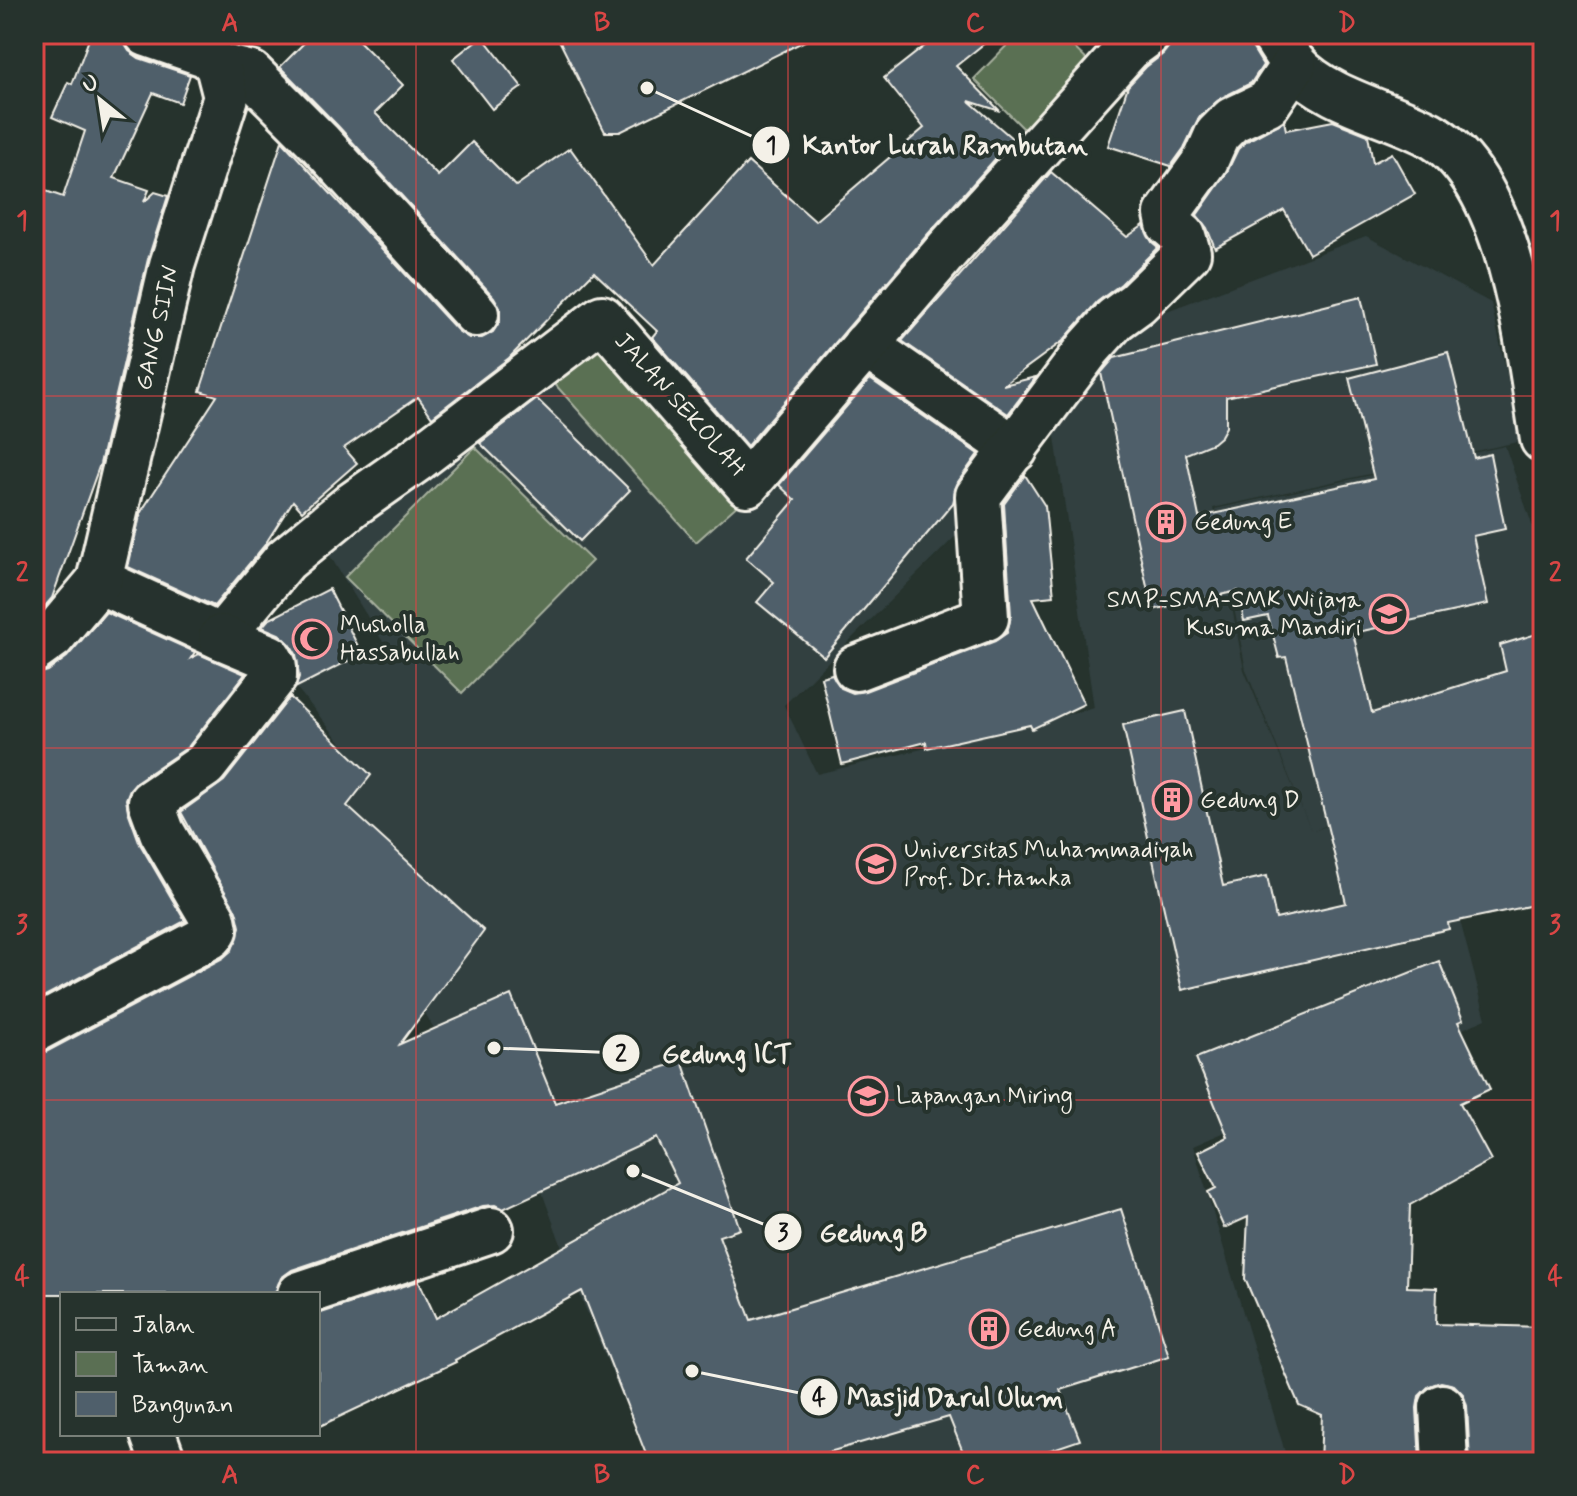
<svg xmlns="http://www.w3.org/2000/svg" width="1577" height="1496" font-family="Mynerve,sans-serif">
	<rect width="100%" height="100%" fill="#26332d"/>
	<filter id="ink" filterUnits="userSpaceOnUse"><feTurbulence type="fractalNoise" baseFrequency=".0125" numOctaves="2"/><feDisplacementMap in="SourceGraphic" scale="16" xChannelSelector="R" yChannelSelector="G"/><feConvolveMatrix kernelMatrix="1 2 1 2 8 2 1 2 1" color-interpolation-filters="sRGB"/></filter>
	<g filter="url(#ink)">
		<!-- built -->
		<polygon fill="#324040" points="1366,236 1491,303 1522,441 1213,508 1244,670 1312,833 1246,670 1215,509 1505,446 1543,557 1543,718 1314,831 1424,785 1486,1019 1193,1146 1288,1462 649,1462 577,1288 516,1121 490,1126 424,1011 282,811 342,744 296,687 383,642 319,538 598,335 744,500 816,421 974,518 784,705 817,774 1094,708 1054,430 1114,331"/>
		<!-- green -->
		<g fill="#5a6f53" stroke="#a7b09e" stroke-width="2">
			<polygon points="1018,34 1060,34 1095,68 1030,135 974,79"/>
			<polygon points="597,343 740,503 696,542 553,382"/>
			<polygon points="475,447 592,561 462,693 345,577"/>
		</g>
		<!-- building -->
		<g fill="#4f5f6b" stroke="#f4f1e8" stroke-width="2">
			<polygon points="91,34 101,34 124,43 129,51 139,58 190,75 180,103 153,93 114,178 149,190 144,202 155,192 168,196 148,259 100,464 52,598 34,619 34,187 63,197 85,131 52,117 68,82 72,84"/>
			<polygon points="313,34 352,34 403,85 375,113 438,176 472,142 516,186 570,148 654,265 748,162 815,221 924,128 884,78 940,34 996,34 956,66 1000,111 969,101 1013,139 928,234 747,446 652,337 657,331 594,272 509,358 432,417 418,397 344,448 357,463 302,511 293,501 264,546 214,606 128,567 141,512 217,396 200,391 282,141 458,331 469,338 482,338 493,332 500,321 500,308 494,297 338,126 280,67"/>
			<polygon points="556,34 819,34 620,132 605,132"/>
			<polygon points="1173,34 1248,34 1252,47 1263,65 1251,83 1221,98 1199,117 1184,148 1171,166 1108,146 1128,86 1146,67 1163,54 1170,45"/>
			<polygon points="482,36 522,87 492,109 453,59"/>
			<polygon points="1284,121 1286,130 1333,121 1368,135 1373,163 1392,153 1415,194 1309,254 1284,210 1215,248 1207,228 1197,215 1226,174 1238,149 1247,141"/>
			<polygon points="1051,172 1127,237 1144,225 1152,242 1158,247 1121,284 1097,302 1063,341 1003,385 1036,377 1008,414 902,341"/>
			<polygon points="1361,297 1376,364 1226,397 1226,427 1221,436 1213,443 1186,454 1199,517 1374,479 1349,378 1448,352 1474,458 1490,454 1505,529 1473,536 1488,604 1353,633 1372,713 1506,671 1500,645 1543,632 1543,903 1448,923 1449,929 1182,990 1123,725 1185,711 1223,886 1267,876 1276,919 1346,903 1286,657 1279,658 1268,616 1244,621 1238,591 1152,610 1101,373 1114,358"/>
			<polygon points="870,379 978,454 958,482 953,503 824,657 757,602 774,582 746,558 795,500 779,485"/>
			<polygon points="537,399 630,490 580,541 480,443"/>
			<polygon points="1025,475 1045,506 1054,596 1033,598 1084,704 1032,729 1030,725 927,748 926,742 842,764 821,677 832,674 841,688 853,693 865,691 995,641 1007,633 1011,616 1004,504"/>
			<polygon points="329,589 362,654 295,688 299,677 296,654 290,644 279,634 262,627 268,620"/>
			<polygon points="106,612 195,652 191,658 199,654 245,674 188,747 136,782 130,789 126,799 128,811 140,844 185,921 34,1002 34,675 48,671 67,657"/>
			<polygon points="290,697 371,775 347,806 484,931 400,1044 511,995 555,1103 682,1061 740,1229 719,1236 751,1320 1121,1209 1169,1356 1060,1390 1080,1440 1015,1462 967,1462 949,1417 795,1462 649,1462 582,1291 455,1360 456,1362 318,1427 318,1314 419,1281 436,1318 678,1183 656,1138 503,1209 495,1205 483,1206 292,1270 281,1278 276,1291 268,1294 34,1294 34,1055 46,1052 223,958 232,950 240,927 237,914 181,812 224,781"/>
			<polygon points="1439,961 1463,1020 1458,1022 1490,1089 1460,1103 1491,1160 1410,1205 1407,1287 1437,1288 1436,1324 1543,1327 1539,1462 1470,1462 1467,1406 1463,1394 1454,1385 1441,1382 1429,1386 1419,1396 1417,1408 1420,1462 1320,1462 1322,1415 1299,1405 1245,1279 1248,1217 1224,1228 1208,1192 1216,1188 1198,1152 1228,1137 1196,1058"/>
		</g>
		<g fill="none" stroke-linecap="round" stroke-linejoin="round">
			<defs>
				<g id="minor">
					<path d="M1273 34C1280 44 1286 56 1294 64 1326 100 1387 112 1429 134 1514 180 1528 352 1543 439"/>
					<polyline points="218,66 251,74 320,143 476,314"/>
					<polyline points="865,345 1015,449"/>
					<polyline points="99,581 221,637 285,560 352,505 416,460 602,318 747,484 947,250 1129,48 1148,34"/>
					<polyline points="34,650 52,637 99,581 172,265 226,97 218,66 208,55 147,34"/>
					<polyline points="856,668 986,618 978,496 1089,348 1115,319 1137,303 1188,253 1183,236 1169,224 1167,214 1206,160 1217,135 1232,120 1268,103 1294,64"/>
					<polyline points="34,1030 211,936 215,930 213,919 162,832 151,802 205,765 274,677 274,666 269,657 221,637"/>
					<polyline points="300,1294 491,1230"/>
					<polyline points="1442,1407 1445,1462"/>
					<polyline points="153,1434 163,1462"/>
				</g>
			</defs>
			<!-- minor casing -->
			<use href="#minor" stroke="#f4f1e8" stroke-width="50"/>
			<!-- minor -->
			<use href="#minor" stroke="#26332d" stroke-width="44"/>
		</g>
	</g>
	<!-- grid -->
	<path fill="none" stroke="#da4645" stroke-width="2" stroke-opacity="0.55" d="M416 34V1462M788 34V1462M1161 34V1462M34 396H1543M34 748H1543M34 1100H1543"/>
	<!-- icons -->
	<defs>
		<symbol id="building-ring" viewBox="-11 -11 22 22"><circle r="9.5" fill="#26332d" stroke="#ff9aa2" stroke-width="1.5"/><path d="M-4-6H4V6H1V3H-1V6H-4ZM-2.5-4.3h1.7v1.8h-1.7ZM.8-4.3h1.7v1.8H.8ZM-2.5-1h1.7V.8h-1.7ZM.8-1h1.7V.8H.8Z" fill="#ff9aa2"/></symbol>
		<symbol id="school-ring" viewBox="-11 -11 22 22"><circle r="9.5" fill="#26332d" stroke="#ff9aa2" stroke-width="1.5"/><path d="M0-5L7-2L0 1L-7-2ZM-4 1L0 2.5L4 1V4Q0 6-4 4Z" fill="#ff9aa2"/></symbol>
		<symbol id="mosque-ring" viewBox="-11 -11 22 22"><circle r="9.5" fill="#26332d" stroke="#ff9aa2" stroke-width="1.5"/><path d="M3.5-4.9A6 6 0 1 0 3.5 4.9A5 5 0 1 1 3.5-4.9Z" fill="#ff9aa2"/></symbol>
		<symbol id="university-ring" viewBox="-11 -11 22 22"><circle r="9.5" fill="#26332d" stroke="#ff9aa2" stroke-width="1.5"/><path d="M0-5L7-2L0 1L-7-2ZM-4 1L0 2.5L4 1V4Q0 6-4 4Z" fill="#ff9aa2"/></symbol>
	</defs>
	<g fill-rule="evenodd">
		<use href="#building-ring" x="1144" y="500" width="44" height="44"/>
		<use href="#school-ring" x="1367" y="592" width="44" height="44"/>
		<use href="#mosque-ring" x="290" y="617" width="44" height="44"/>
		<use href="#building-ring" x="1150" y="778" width="44" height="44"/>
		<use href="#university-ring" x="854" y="842" width="44" height="44"/>
		<use href="#university-ring" x="846" y="1074" width="44" height="44"/>
		<use href="#building-ring" x="967" y="1307" width="44" height="44"/>
	</g>
	<g text-anchor="middle" dominant-baseline="central" stroke-width="8" stroke-linejoin="round" paint-order="stroke">
		<!-- street labels -->
		<g font-size="24" fill="#f4f1e8" stroke="#26332d">
			<text transform="translate(158 328) rotate(-77)">GANG SIIN</text>
			<text transform="translate(680 405) rotate(48)">JALAN SEKOLAH</text>
		</g>
		<!-- poi labels -->
		<g font-size="24" fill="#f4f1e8" stroke="#26332d" text-anchor="start">
			<text x="1194" y="522">Gedung E</text>
			<text x="1361" y="600" text-anchor="end">SMP-SMA-SMK Wijaya<tspan x="1361" dy="28">Kusuma Mandiri</tspan></text>
			<text x="340" y="625">Musholla<tspan x="340" dy="28">Hassabullah</tspan></text>
			<text x="1200" y="800">Gedung D</text>
			<text x="904" y="850">Universitas Muhammadiyah<tspan x="904" dy="28">Prof. Dr. Hamka</tspan></text>
			<text x="896" y="1096">Lapangan Miring</text>
			<text x="1017" y="1329">Gedung A</text>
		</g>
	</g>
	<!-- callouts -->
	<path fill="none" stroke="#f4f1e8" stroke-width="3" d="M647 88L771 145M494 1048L621 1053M633 1171L783 1232M692 1371L819 1397"/>
	<g fill="#f4f1e8" stroke="#26332d" stroke-width="3">
		<circle cx="647" cy="88" r="8"/>
		<circle cx="494" cy="1048" r="8"/>
		<circle cx="633" cy="1171" r="8"/>
		<circle cx="692" cy="1371" r="8"/>
		<circle cx="771" cy="145" r="20"/>
		<circle cx="621" cy="1053" r="20"/>
		<circle cx="783" cy="1232" r="20"/>
		<circle cx="819" cy="1397" r="20"/>
	</g>
	<g font-size="24" text-anchor="middle" font-weight="bold" fill="#111">
		<text x="771" y="153">1</text>
		<text x="621" y="1061">2</text>
		<text x="783" y="1240">3</text>
		<text x="819" y="1405">4</text>
	</g>
	<g font-size="26" text-anchor="middle" font-weight="bold" fill="#f4f1e8" stroke="#26332d" stroke-width="8" stroke-linejoin="round" paint-order="stroke">
		<text x="945" y="154">Kantor Lurah Rambutan</text>
		<text x="727" y="1062">Gedung ICT</text>
		<text x="873" y="1241">Gedung B</text>
		<text x="955" y="1406">Masjid Darul Ulum</text>
	</g>
	<!-- margin -->
	<rect width="1577" height="1496" fill="none" stroke="#26332d" stroke-width="88"/>
	<!-- legend -->
	<rect x="60" y="1292" width="260" height="144" fill="#26332d" stroke="#787f78" stroke-width="2"/>
	<rect x="76" y="1318" width="40" height="12" fill="#26332d" stroke="#787f78" stroke-width="2"/>
	<text x="132" y="1332" font-size="24" fill="#f4f1e8">Jalan</text>
	<rect x="76" y="1352" width="40" height="24" fill="#5a6f53" stroke="#787f78" stroke-width="2"/>
	<text x="132" y="1372" font-size="24" fill="#f4f1e8">Taman</text>
	<rect x="76" y="1392" width="40" height="24" fill="#4f5f6b" stroke="#787f78" stroke-width="2"/>
	<text x="132" y="1412" font-size="24" fill="#f4f1e8">Bangunan</text>
	<!-- north arrow -->
	<g transform="translate(100 100) rotate(330)" stroke="#26332d" stroke-width="6" paint-order="stroke">
	<path d="M0-6L14 30L0 20L-14 30Z" fill="#f4f1e8"/>
	<text y="-12" font-size="22" font-weight="bold" text-anchor="middle" fill="#f4f1e8">U</text>
	</g>
	<rect x="44" y="44" width="1489" height="1408" fill="none" stroke="#da4645" stroke-width="3"/>
	<g font-size="26" text-anchor="middle" font-weight="bold" fill="#da4645">
		<text x="230" y="31">A</text>
		<text x="602" y="31">B</text>
		<text x="975" y="31">C</text>
		<text x="1347" y="31">D</text>
		<text x="22" y="229">1</text>
		<text x="1555" y="229">1</text>
		<text x="22" y="581">2</text>
		<text x="1555" y="581">2</text>
		<text x="22" y="933">3</text>
		<text x="1555" y="933">3</text>
		<text x="22" y="1285">4</text>
		<text x="1555" y="1285">4</text>
		<text x="230" y="1483">A</text>
		<text x="602" y="1483">B</text>
		<text x="975" y="1483">C</text>
		<text x="1347" y="1483">D</text>
	</g>
</svg>
